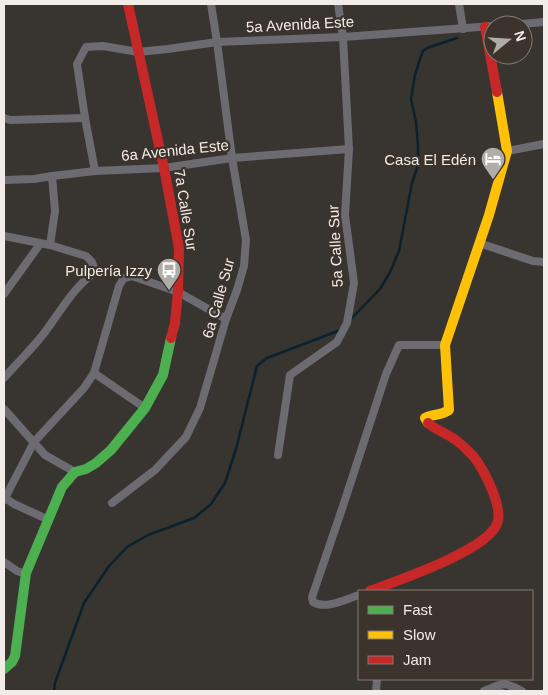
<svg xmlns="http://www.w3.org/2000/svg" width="548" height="695" font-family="Arial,sans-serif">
	<rect width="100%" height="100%" fill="#383430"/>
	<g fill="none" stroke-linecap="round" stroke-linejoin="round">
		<!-- stream -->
		<g stroke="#09222e" stroke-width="2.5">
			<polyline points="350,320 380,289 390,272 399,251 412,183 418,165 418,146 416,122 411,99 415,75 421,56 423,51 427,48 457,38"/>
			<polyline points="54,691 55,683 84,603 109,566 127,547 148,535 194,518 211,504 225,483 236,449 257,366 267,358 338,331 341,329"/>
		</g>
		<!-- lane -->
		<polyline stroke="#6c6b72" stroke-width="4" points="493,689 503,691"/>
		<!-- street -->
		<g stroke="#6c6b72" stroke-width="8">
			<polyline points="459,4 463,29"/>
			<polyline points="510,25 544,22"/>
			<polyline points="4,118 10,120 85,118"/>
			<polyline points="507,151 544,144"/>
			<polyline points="95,171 85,118 77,64 86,47 103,46 138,52 168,49 217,42 343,37 493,26"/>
			<polyline points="4,180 34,179 52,176 95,171 164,168 232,158 349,149"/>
			<path d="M4 236 50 245 86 256 92 262 94 268V273C73 288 60 312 45 332 33 348 17 363 4 378"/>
			<polyline points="479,243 533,261 544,262"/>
			<polyline points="50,245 55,211 52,176"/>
			<polyline points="4,294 40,244"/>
			<polyline points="94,373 145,408"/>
			<polyline points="4,409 45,455 75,472"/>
			<polyline points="278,455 290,375 337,342 347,323 354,283 345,215 349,149 343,37 338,4"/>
			<polyline points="5,498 14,504 49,520"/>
			<polyline points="4,500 34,442 84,388 94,373 119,286 124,278 132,276 178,292 226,319"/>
			<polyline points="112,503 155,470 186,437 200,408 226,319 237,290 244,266 246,240 232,158 217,42 211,4"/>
			<polyline points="4,562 17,571 26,574"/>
			<path d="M359 595C346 599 326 610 313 602L312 597 343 506 386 374 399 345H445"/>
			<polyline points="376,691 377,679"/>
			<path d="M484 691C504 683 502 681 522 691"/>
		</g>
		<!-- fast -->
		<polyline stroke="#4caf50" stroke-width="10" points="4,669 12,662 15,656 26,573 62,487 75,472 86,469 96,463 111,450 145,408 163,375 171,338"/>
		<!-- slow -->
		<path stroke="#ffc107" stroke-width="10" d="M428 423 425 418C431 414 440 416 449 410L445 345 489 215 507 151 497 92"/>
		<!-- jam -->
		<g stroke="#c62828" stroke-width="10">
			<polyline points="128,4 164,168 179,248 178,292 175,323 171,338"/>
			<polyline points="485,27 497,92"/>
			<path d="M370 591C398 580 486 551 497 524 504 508 484 470 474 457 468 451 461 443 454 439 446 433 436 430 428 423"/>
		</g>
	</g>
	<!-- icons -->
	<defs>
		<symbol id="hotel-pin" viewBox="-11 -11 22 30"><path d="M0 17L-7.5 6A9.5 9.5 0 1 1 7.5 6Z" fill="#b0aca7" stroke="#3c332c"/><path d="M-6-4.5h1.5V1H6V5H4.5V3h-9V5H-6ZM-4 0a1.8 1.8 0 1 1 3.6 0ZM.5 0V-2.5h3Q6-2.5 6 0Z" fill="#fff"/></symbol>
		<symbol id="bus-pin" viewBox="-11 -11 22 30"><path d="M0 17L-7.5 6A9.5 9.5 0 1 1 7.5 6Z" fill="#b0aca7" stroke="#3c332c"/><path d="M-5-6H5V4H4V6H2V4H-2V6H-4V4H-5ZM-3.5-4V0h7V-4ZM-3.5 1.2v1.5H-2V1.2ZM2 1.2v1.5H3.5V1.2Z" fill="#fff"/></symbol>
	</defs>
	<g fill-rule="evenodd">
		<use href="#hotel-pin" x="479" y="145" width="28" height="38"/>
		<use href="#bus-pin" x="155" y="256" width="28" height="38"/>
	</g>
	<g text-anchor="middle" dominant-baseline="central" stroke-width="4.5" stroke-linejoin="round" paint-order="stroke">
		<!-- street labels -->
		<g font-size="15" fill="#f1ece7" stroke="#3c332c">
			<text transform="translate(300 24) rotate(-3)">5a Avenida Este</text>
			<text transform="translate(175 150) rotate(-6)">6a Avenida Este</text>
			<text transform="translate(186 210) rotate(81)">7a Calle Sur</text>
			<text transform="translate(335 246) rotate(-93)">5a Calle Sur</text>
			<text transform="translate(218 298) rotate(-74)">6a Calle Sur</text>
		</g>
		<!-- poi labels -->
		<g font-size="15" fill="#f1ece7" stroke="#3c332c" text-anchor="end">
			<text x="476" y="159">Casa El Edén</text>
			<text x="152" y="270">Pulpería Izzy</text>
		</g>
	</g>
	<!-- border -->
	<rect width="548" height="695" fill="none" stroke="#f1ece7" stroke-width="10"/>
	<!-- legend -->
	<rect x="358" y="590" width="175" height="90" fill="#3c332c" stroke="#847d77"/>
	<rect x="368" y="606" width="25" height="8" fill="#4caf50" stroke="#847d77"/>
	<text x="403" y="615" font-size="15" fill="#f1ece7">Fast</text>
	<rect x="368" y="631" width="25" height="8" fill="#ffc107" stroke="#847d77"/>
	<text x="403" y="640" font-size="15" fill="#f1ece7">Slow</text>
	<rect x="368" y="656" width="25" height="8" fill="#c62828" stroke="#847d77"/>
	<text x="403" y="665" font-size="15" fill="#f1ece7">Jam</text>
	<!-- north arrow -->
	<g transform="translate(508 40) rotate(72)"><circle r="24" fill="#3c332c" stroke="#847d77"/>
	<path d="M0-4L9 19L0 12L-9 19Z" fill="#b0aca7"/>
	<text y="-8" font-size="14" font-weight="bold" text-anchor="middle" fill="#f1ece7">N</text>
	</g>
</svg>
